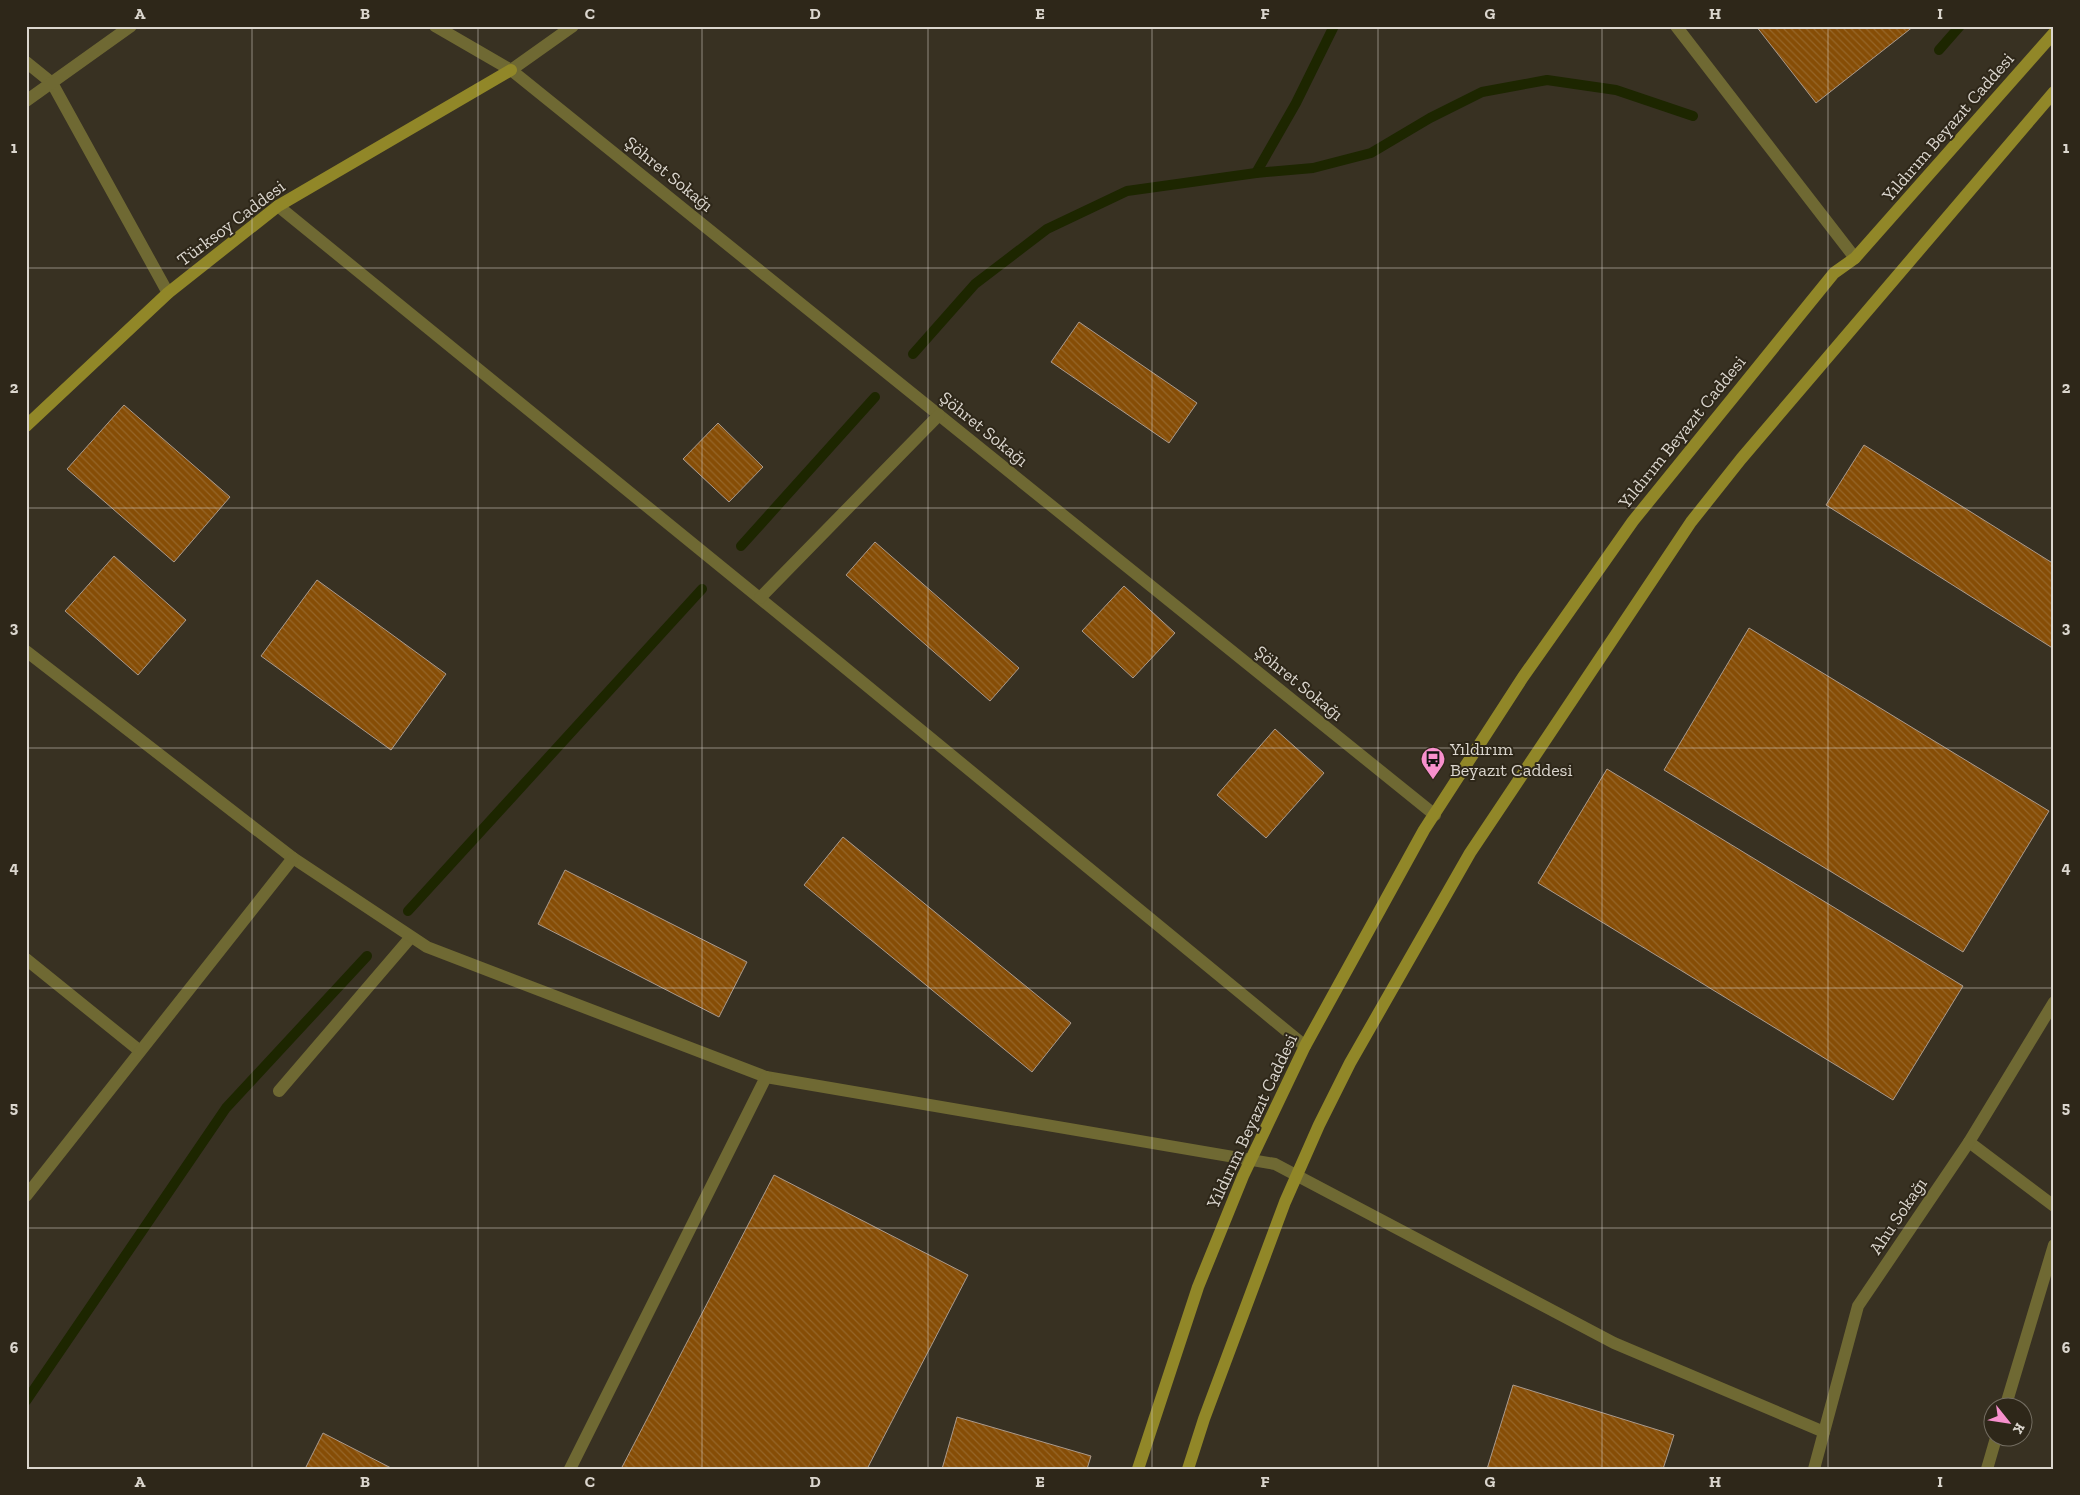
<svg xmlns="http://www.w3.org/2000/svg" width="2080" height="1495" font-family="'Zilla Slab',serif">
	<defs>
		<pattern id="building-back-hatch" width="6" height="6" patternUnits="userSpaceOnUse" patternTransform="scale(1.25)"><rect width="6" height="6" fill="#864d06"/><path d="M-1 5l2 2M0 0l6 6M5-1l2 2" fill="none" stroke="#966629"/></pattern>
	</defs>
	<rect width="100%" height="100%" fill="#383122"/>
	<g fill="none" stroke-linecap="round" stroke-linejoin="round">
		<!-- stream -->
		<g stroke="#1d2600" stroke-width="10">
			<polyline points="1939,50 1960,26"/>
			<polyline points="1256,173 1296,103 1334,26"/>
			<polyline points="913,354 975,284 1047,229 1127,191 1256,173 1313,168 1371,153 1430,118 1482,92 1547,80 1616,90 1693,116"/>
			<polyline points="741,546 875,397"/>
			<polyline points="408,911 702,589"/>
			<polyline points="26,1401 226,1108 367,956"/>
		</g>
	</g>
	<!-- building -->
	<g fill="url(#building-back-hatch)" stroke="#aa9a8d">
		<polygon points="1756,26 1914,26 1816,103"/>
		<polygon points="1079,322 1197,403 1169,443 1051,362"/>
		<polygon points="124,405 230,497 174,562 67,469"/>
		<polygon points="718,423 763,467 729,502 683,459"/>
		<polygon points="1864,445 2054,564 2054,649 1826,505"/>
		<polygon points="875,542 1019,668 990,701 846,575"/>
		<polygon points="114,556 186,620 138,675 65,611"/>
		<polygon points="317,580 446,674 391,750 261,656"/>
		<polygon points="1124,586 1175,633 1133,678 1082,631"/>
		<polygon points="1749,628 2049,811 1963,952 1664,770"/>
		<polygon points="1275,729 1324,773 1266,838 1217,795"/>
		<polygon points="1607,769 1963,986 1893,1100 1538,883"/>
		<polygon points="843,837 1071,1023 1032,1072 804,885"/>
		<polygon points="565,870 747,962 719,1017 538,924"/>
		<polygon points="774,1175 968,1275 867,1469 621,1469"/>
		<polygon points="1513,1385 1674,1435 1663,1469 1487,1469"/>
		<polygon points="957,1417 1091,1456 1087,1469 942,1469"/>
		<polygon points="323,1433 393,1469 305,1469"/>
	</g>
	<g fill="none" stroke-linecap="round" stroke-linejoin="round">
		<!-- lane -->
		<polyline stroke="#6f6933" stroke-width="12" points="279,1091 411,937"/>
		<!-- street -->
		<g stroke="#6f6933" stroke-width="12">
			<polyline points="435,26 511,70 1435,815"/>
			<polyline points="1676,26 1855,258"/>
			<polyline points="26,62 52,83 168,293"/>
			<polyline points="511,70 573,26"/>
			<polyline points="26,101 131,26"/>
			<polyline points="278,206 838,662 1305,1046"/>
			<polyline points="760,598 939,415"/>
			<polyline points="26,651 293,858 427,947 766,1077 1275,1164 1614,1343 1824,1432"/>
			<polyline points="26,959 140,1051"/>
			<polyline points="1969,1142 2054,1206"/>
			<polyline points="26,1196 293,858"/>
			<polyline points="2005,1408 2054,1245"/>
			<polyline points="570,1469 766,1077"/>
			<polyline points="1814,1469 1858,1306 1969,1142 2054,1002"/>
			<polyline points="1987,1469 1996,1438"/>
		</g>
		<!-- secondary -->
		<g stroke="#918728" stroke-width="12">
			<polyline points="26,426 168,293 278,206 511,70"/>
			<polyline points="1138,1469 1198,1287 1243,1176 1305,1046 1424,830 1523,677 1633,521 1834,273 1855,258 2054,33"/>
			<polyline points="1188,1469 1204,1419 1285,1202 1319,1125 1350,1063 1470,853 1691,522 1741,459 2054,92"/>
		</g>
	</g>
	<!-- grid -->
	<path fill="none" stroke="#dbd6ce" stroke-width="1" stroke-opacity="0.55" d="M252 26V1469M478 26V1469M702 26V1469M928 26V1469M1152 26V1469M1378 26V1469M1602 26V1469M1828 26V1469M26 268H2054M26 508H2054M26 748H2054M26 988H2054M26 1228H2054"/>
	<!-- icons -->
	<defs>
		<symbol id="bus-pin" viewBox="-11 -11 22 30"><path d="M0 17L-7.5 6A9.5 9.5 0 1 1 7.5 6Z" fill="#f790cd" stroke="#2e2719"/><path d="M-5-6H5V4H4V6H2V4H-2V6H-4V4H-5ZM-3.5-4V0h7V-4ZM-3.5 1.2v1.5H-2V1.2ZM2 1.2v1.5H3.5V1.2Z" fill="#111"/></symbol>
	</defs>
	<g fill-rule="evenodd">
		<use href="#bus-pin" x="1419" y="745" width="28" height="38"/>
	</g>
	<g text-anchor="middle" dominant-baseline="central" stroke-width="4" stroke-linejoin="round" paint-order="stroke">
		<!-- street labels -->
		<g font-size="18" fill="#dbd6ce" stroke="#2e2719">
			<text transform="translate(1948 127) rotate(-49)">Yıldırım Beyazıt Caddesi</text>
			<text transform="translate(669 174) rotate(39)">Şöhret Sokağı</text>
			<text transform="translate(231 223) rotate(-37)">Türksoy Caddesi</text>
			<text transform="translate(984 429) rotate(39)">Şöhret Sokağı</text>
			<text transform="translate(1682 432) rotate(-51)">Yıldırım Beyazıt Caddesi</text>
			<text transform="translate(1299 683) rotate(39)">Şöhret Sokağı</text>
			<text transform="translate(1252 1121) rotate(-65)">Yıldırım Beyazıt Caddesi</text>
			<text transform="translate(1898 1216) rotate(-56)">Ahu Sokağı</text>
		</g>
		<!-- poi labels -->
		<g font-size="18" fill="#dbd6ce" stroke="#2e2719" text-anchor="start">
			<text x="1450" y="749">Yıldırım<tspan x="1450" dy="21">Beyazıt Caddesi</tspan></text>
		</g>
	</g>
	<!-- border -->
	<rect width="2080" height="1495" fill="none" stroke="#2e2719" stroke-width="55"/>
	<!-- north arrow -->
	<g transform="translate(2008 1422) rotate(120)"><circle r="24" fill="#2e2719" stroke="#736d61"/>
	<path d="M0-4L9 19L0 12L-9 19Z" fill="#f790cd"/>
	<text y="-8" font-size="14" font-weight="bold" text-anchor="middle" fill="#dbd6ce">K</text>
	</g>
	<rect x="28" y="28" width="2024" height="1440" fill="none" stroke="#dbd6ce" stroke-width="2"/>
	<g font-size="16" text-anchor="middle" font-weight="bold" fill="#dbd6ce">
		<text x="140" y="19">A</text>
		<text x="365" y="19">B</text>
		<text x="590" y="19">C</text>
		<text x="815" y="19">D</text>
		<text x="1040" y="19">E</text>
		<text x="1265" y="19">F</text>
		<text x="1490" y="19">G</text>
		<text x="1715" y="19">H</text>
		<text x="1940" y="19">I</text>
		<text x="14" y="153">1</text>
		<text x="2066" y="153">1</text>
		<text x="14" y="393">2</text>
		<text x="2066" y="393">2</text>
		<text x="14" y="633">3</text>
		<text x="2066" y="633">3</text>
		<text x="14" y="873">4</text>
		<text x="2066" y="873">4</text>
		<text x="14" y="1113">5</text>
		<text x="2066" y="1113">5</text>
		<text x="14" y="1353">6</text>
		<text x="2066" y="1353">6</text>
		<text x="140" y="1487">A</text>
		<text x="365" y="1487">B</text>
		<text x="590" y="1487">C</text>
		<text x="815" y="1487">D</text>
		<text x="1040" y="1487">E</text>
		<text x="1265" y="1487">F</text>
		<text x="1490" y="1487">G</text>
		<text x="1715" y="1487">H</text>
		<text x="1940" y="1487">I</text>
	</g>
</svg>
